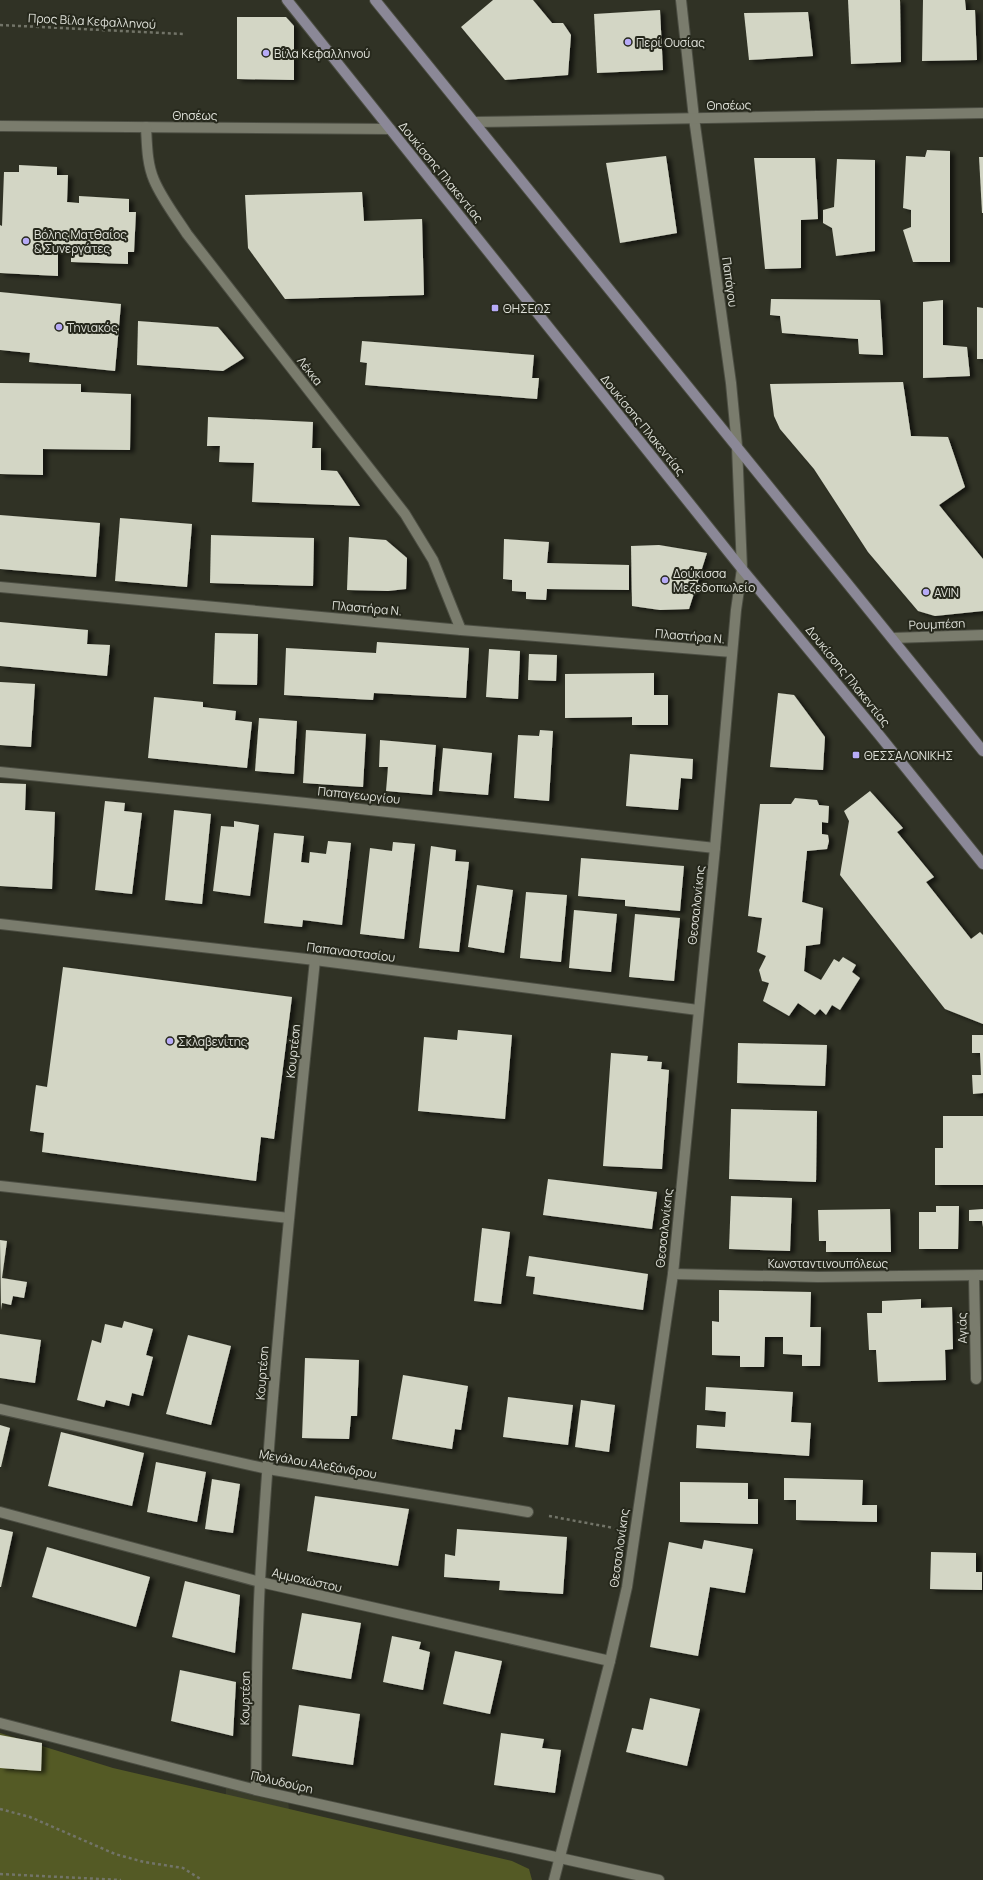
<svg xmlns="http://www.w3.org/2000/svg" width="983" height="1880" font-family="Manrope,sans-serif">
	<defs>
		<filter id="shadow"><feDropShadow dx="4.5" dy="2.5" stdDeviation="2" flood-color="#0009"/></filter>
	</defs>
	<rect width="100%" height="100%" fill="#303225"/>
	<!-- built -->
	<polygon fill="#393c29" points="226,1785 288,1800 289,1810 226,1807"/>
	<!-- green -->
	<polygon fill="#545a25" points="0,1733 113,1768 512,1861 529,1869 532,1880 0,1880"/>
	<!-- building -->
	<g fill="#d3d6c5" filter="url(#shadow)">
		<polygon points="493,0 533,0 552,23 563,23 571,35 568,75 505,80 461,27"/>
		<polygon points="848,0 900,0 901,62 851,64"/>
		<polygon points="923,0 965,0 966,10 975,10 977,60 922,61"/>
		<polygon points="660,10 663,70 597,73 594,14"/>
		<polygon points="808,12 813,56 749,60 744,13"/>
		<polygon points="237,17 286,17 294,26 294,80 237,79"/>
		<polygon points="927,150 950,151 950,262 913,262 903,230 911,227 911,210 903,208 906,156 925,157"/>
		<polygon points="666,156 677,233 620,243 606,163"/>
		<polygon points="979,157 983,157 983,213 982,213"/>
		<polygon points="754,158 815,158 818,219 801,220 801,268 765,269"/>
		<polygon points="837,159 875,160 875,251 836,256 832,228 823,223 823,210 834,207"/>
		<polygon points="19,165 57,167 57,175 68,175 67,202 79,203 79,196 129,199 129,212 136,212 134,252 128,252 128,264 71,262 71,252 58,251 58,276 0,273 0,225 2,226 4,172 19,172"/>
		<polygon points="362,192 364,221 422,219 424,295 285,299 248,248 245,195"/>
		<polygon points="0,292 121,304 115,371 29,362 30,353 0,350"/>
		<polygon points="771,299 880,300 883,355 859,354 858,339 782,333 780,316 770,315"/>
		<polygon points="943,300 943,345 967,347 970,376 923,378 923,302"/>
		<polygon points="977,307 983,308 983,359 977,359"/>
		<polygon points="138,321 218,327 244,358 223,371 137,365"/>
		<polygon points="362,341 534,355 532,378 539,378 537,399 365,385 367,363 360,362"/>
		<polygon points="903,382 911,436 948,437 965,487 939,505 983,559 983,611 935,616 918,611 868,552 814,469 780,429 774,416 770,384"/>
		<polygon points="0,383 81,384 81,392 131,394 130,450 43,449 43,475 0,474"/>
		<polygon points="208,417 313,422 312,448 321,448 321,470 337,471 360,506 252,502 254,463 219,462 220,446 207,446"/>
		<polygon points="0,515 100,523 96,577 0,569"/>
		<polygon points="120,518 192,524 187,587 115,581"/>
		<polygon points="211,535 314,538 313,586 210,583"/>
		<polygon points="349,537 386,540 407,558 406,589 388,591 347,590"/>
		<polygon points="504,539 549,542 547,563 629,565 629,590 547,589 546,600 526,599 526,592 512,591 512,580 503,579"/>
		<polygon points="659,545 707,553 689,609 660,610 632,606 631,546"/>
		<polygon points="0,622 88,630 87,644 110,645 107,676 0,666"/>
		<polygon points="215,633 258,634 257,685 213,684"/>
		<polygon points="377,642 469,648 466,698 374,693 373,700 284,695 286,648 376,653"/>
		<polygon points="489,649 520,651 518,699 486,697"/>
		<polygon points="529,654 557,655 556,681 528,680"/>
		<polygon points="654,673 654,695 668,695 668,725 632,725 632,717 565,718 565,674"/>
		<polygon points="0,682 35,684 31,747 0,745"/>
		<polygon points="778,693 794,695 825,737 823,770 770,767"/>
		<polygon points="154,697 203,702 203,707 236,711 235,720 252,722 247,768 148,758"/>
		<polygon points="259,718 297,721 294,774 255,771"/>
		<polygon points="306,730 366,734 363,787 303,783"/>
		<polygon points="540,730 553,731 549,801 514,798 518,735 539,736"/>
		<polygon points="380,740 436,745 432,795 386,791 388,767 379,767"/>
		<polygon points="443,748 492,753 488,795 439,791"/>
		<polygon points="630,754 693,759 692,779 681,778 678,810 626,806"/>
		<polygon points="0,783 26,784 25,810 55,812 52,889 0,886"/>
		<polygon points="870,791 903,828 897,832 934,877 926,882 971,939 980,932 983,935 983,1024 945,1009 840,875 849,821 844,811"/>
		<polygon points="795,798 817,800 819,805 829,806 828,823 822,822 822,834 828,835 829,841 827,849 807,851 802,902 823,908 820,944 806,946 804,971 821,980 834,959 839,962 843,957 856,965 852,972 860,978 840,1010 832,1005 826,1015 820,1009 815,1015 798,1003 789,1016 763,1001 769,983 762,981 759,970 766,956 757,952 762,918 748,916 760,804 791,804"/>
		<polygon points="105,801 125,803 124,811 142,813 132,894 95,890"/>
		<polygon points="174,810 211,814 202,904 165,900"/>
		<polygon points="234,821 259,825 250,896 213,891 221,826 234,827"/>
		<polygon points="274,833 304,836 301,862 309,863 310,852 326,854 328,841 351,843 342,925 303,920 302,927 264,923"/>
		<polygon points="393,842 415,844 404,939 360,934 370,848 392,851"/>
		<polygon points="431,846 456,850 455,861 469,862 459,952 419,948"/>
		<polygon points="581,858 684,866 680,911 625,906 625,900 578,896"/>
		<polygon points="477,885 513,890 504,953 468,947"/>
		<polygon points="526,892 567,895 561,962 520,958"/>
		<polygon points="574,910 617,914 611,972 569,968"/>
		<polygon points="635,914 680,918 674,981 629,977"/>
		<polygon points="63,967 292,997 274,1139 261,1137 256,1181 42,1152 44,1133 30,1131 36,1085 47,1087"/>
		<polygon points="458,1030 512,1035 505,1119 418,1111 424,1037 457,1040"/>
		<polygon points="972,1035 983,1035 983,1093 973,1094 972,1075 981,1075 980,1053 972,1053"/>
		<polygon points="738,1043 827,1045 825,1086 737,1083"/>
		<polygon points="611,1053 648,1056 647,1061 662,1062 661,1069 669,1070 662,1169 603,1166"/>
		<polygon points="731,1109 817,1111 816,1182 729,1179"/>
		<polygon points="943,1116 983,1116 983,1185 935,1185 935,1148 943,1148"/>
		<polygon points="548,1179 657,1192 652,1229 543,1215"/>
		<polygon points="731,1196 792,1198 790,1251 729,1249"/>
		<polygon points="936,1206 959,1206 958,1249 919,1249 919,1212 936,1212"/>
		<polygon points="890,1209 891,1252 826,1252 826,1241 819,1241 818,1210"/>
		<polygon points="983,1209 983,1227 982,1221 969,1221 969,1210"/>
		<polygon points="482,1228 510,1232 501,1304 474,1301"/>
		<polygon points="0,1240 7,1241 2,1278 27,1282 24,1298 13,1296 11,1305 2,1303 1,1310"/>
		<polygon points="529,1256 648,1274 643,1310 533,1294 535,1277 526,1276"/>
		<polygon points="719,1290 811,1292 810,1327 821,1327 820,1366 802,1366 802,1355 783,1354 783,1337 765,1337 764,1367 740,1367 740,1356 712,1355 712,1321 719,1322"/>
		<polygon points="921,1299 921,1308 952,1307 953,1349 945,1350 946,1380 878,1382 876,1350 869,1350 867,1313 882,1313 882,1301"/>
		<polygon points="124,1321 153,1329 146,1355 153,1357 143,1396 132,1393 129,1406 106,1400 104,1407 77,1400 92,1340 101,1343 105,1324 122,1328"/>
		<polygon points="0,1334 41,1340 35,1383 0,1378"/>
		<polygon points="188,1335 231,1346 211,1425 166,1414"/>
		<polygon points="305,1358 359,1360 357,1416 351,1416 349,1439 302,1438"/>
		<polygon points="403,1375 468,1386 461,1430 455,1429 452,1449 392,1439"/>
		<polygon points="706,1387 793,1392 791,1422 811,1423 809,1456 696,1448 697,1425 725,1427 726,1412 705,1410"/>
		<polygon points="508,1397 573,1405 568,1445 503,1437"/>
		<polygon points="581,1400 615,1405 609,1452 575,1447"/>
		<polygon points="0,1425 10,1428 1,1467 0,1467"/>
		<polygon points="61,1432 144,1453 132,1506 48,1486"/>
		<polygon points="156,1462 206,1472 197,1522 147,1512"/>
		<polygon points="784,1478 863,1480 862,1505 877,1505 877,1522 796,1520 796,1500 784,1500"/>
		<polygon points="212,1479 240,1484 233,1533 205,1529"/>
		<polygon points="680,1482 748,1483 748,1499 758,1499 758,1524 680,1522"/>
		<polygon points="315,1496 409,1509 398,1566 307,1551"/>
		<polygon points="0,1529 13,1532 1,1587 0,1587"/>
		<polygon points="457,1529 567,1537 563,1594 499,1590 500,1581 444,1577 445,1554 455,1556"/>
		<polygon points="704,1540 753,1549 745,1593 710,1587 698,1656 650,1647 669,1542 702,1549"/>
		<polygon points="47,1547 150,1577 136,1627 32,1597"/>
		<polygon points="931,1552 976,1553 976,1572 982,1572 982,1590 930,1589"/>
		<polygon points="185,1581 240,1595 235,1653 172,1637"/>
		<polygon points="302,1613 361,1623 351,1679 292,1669"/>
		<polygon points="392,1636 421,1642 419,1649 430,1652 423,1690 383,1682"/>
		<polygon points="455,1651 502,1661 490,1714 443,1704"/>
		<polygon points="180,1670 236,1682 233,1736 171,1721"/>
		<polygon points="650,1698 700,1709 687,1766 626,1752 632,1728 643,1730"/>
		<polygon points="299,1705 360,1714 353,1765 292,1756"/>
		<polygon points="501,1733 544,1739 542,1748 561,1750 555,1793 494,1785"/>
		<polygon points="0,1735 42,1743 41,1771 0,1768"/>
	</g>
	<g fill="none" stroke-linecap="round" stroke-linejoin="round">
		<defs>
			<g id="service">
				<polyline points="0,1186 289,1218"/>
				<polyline points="560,1858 659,1880"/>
			</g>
			<g id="minor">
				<polyline points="0,126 390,129"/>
				<path d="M146 127C147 145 147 164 154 180 162 199 176 217 187 234L405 514 433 560 461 630"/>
				<polyline points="0,587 461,630 732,652"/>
				<polyline points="892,638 983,635"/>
				<polyline points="0,772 306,803 715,848"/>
				<polyline points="0,924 315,960 698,1010"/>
				<polyline points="673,1274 818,1277 983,1275"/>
				<polyline points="974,1276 976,1379"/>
				<polyline points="0,1409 268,1469 528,1512"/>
				<polyline points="0,1512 260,1582 610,1661"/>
				<polyline points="0,1723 256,1790 560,1858"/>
				<path d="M256 1790C257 1720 256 1650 260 1581 272 1374 294 1167 315 960"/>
				<polyline points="554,1880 610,1661 627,1587 673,1274 715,848 736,610 742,569 737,446 731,383 694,118 681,0"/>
			</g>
			<polyline id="tertiary" points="475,122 983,113"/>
			<g id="secondary">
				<polyline points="287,0 742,569 880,736 983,864"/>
				<polyline points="375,0 983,751"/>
			</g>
		</defs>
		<!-- service casing -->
		<use href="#service" stroke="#4c4e43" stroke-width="12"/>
		<!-- minor casing -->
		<use href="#minor" stroke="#4c4e43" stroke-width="12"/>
		<!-- tertiary casing -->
		<use href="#tertiary" stroke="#4c4e43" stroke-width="12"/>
		<!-- secondary casing -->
		<use href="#secondary" stroke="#4c4e43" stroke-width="12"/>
		<!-- path -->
		<g stroke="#727468" stroke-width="2.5" stroke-dasharray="3 3" stroke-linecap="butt">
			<polyline points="0,25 183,34"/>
			<polyline points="549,1516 614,1528"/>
			<polyline points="0,1809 30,1817 115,1854 144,1862 183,1868 202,1880"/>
			<polyline points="0,1874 121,1880"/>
		</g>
		<!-- service -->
		<use href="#service" stroke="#7a7c6d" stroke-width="10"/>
		<!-- minor -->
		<use href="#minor" stroke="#7a7c6d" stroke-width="10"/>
		<!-- tertiary -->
		<use href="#tertiary" stroke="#7a7c6d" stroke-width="10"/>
		<!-- secondary -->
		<use href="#secondary" stroke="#8b8897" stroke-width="10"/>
	</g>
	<!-- markers -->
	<g fill="#b7abf7" stroke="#26281c" stroke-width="1.5">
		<circle cx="628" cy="42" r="4"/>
		<circle cx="266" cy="53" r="4"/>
		<circle cx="26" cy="241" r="4"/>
		<rect x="491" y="304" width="8" height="8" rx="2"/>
		<circle cx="59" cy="327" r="4"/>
		<circle cx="665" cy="580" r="4"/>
		<circle cx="926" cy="592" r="4"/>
		<rect x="852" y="751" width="8" height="8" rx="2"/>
		<circle cx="170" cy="1041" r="4"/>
	</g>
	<g text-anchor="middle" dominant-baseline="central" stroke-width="4" stroke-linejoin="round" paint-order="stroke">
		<!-- street labels -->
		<g font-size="12" fill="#dfe1d9" stroke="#26281c">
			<text transform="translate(92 21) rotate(3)">Προς Βίλα Κεφαλληνού</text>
			<text transform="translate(729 105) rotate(-1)">Θησέως</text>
			<text x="195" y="115">Θησέως</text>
			<text transform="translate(441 172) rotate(51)">Δουκίσσης Πλακεντίας</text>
			<text transform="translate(730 282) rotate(82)">Παπάγου</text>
			<text transform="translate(310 371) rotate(52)">Λέκκα</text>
			<text transform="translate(643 425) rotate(51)">Δουκίσσης Πλακεντίας</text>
			<text transform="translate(367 608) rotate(5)">Πλαστήρα Ν.</text>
			<text transform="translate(937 624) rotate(-2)">Ρουμπέση</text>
			<text transform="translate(690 636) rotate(5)">Πλαστήρα Ν.</text>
			<text transform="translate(848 676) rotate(51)">Δουκίσσης Πλακεντίας</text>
			<text transform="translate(359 795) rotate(6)">Παπαγεωργίου</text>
			<text transform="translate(696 905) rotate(-84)">Θεσσαλονίκης</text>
			<text transform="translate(351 952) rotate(7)">Παπαναστασίου</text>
			<text transform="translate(293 1051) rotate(-84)">Κουρτέση</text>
			<text transform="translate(664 1228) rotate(-84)">Θεσσαλονίκης</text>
			<text x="828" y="1263">Κωνσταντινουπόλεως</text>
			<text transform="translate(962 1328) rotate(-91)">Αγιάς</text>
			<text transform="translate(262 1373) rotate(-86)">Κουρτέση</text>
			<text transform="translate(318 1464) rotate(10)">Μεγάλου Αλεξάνδρου</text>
			<text transform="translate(619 1548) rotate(-82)">Θεσσαλονίκης</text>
			<text transform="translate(307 1580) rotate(13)">Αμμοχώστου</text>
			<text transform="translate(245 1698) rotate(-89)">Κουρτέση</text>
			<text transform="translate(282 1782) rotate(13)">Πολυδούρη</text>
		</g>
		<!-- poi labels -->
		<g font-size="12" fill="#dfe1d9" stroke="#26281c" text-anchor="start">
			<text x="636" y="42">Περί Ουσίας</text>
			<text x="274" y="53">Βίλα Κεφαλληνού</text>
			<text x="34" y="234">Βόλης Ματθαίος<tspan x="34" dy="14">&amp; Συνεργάτες</tspan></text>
			<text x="503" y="308">ΘΗΣΕΩΣ</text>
			<text x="67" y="327">Τηνιακός</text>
			<text x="673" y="573">Δούκισσα<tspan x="673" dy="14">Μεζεδοπωλείο</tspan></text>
			<text x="934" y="592">AVIN</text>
			<text x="864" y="755">ΘΕΣΣΑΛΟΝΙΚΗΣ</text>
			<text x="178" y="1041">Σκλαβενίτης</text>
		</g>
	</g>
</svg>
